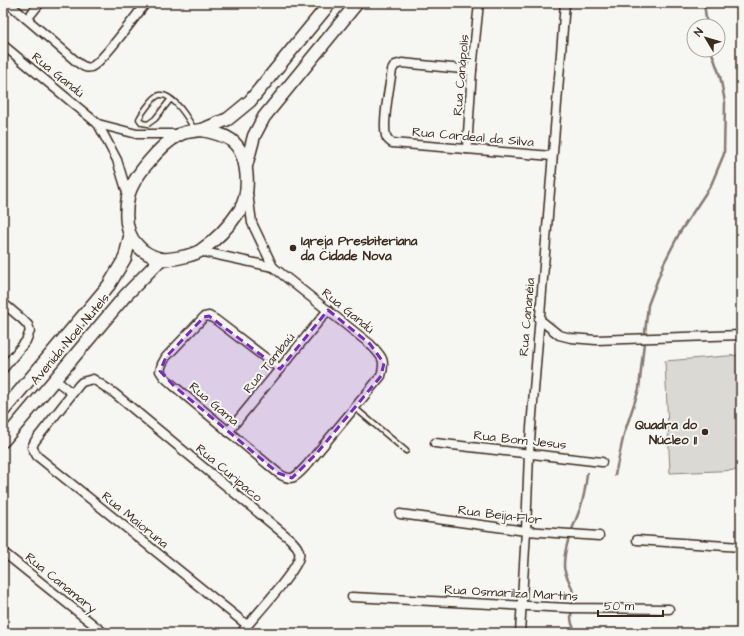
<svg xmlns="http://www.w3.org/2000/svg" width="744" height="636" font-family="'Architects Daughter',sans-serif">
	<rect width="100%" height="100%" fill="#f6f6f2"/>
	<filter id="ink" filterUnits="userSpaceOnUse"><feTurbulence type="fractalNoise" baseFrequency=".025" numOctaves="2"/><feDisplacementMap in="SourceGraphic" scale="8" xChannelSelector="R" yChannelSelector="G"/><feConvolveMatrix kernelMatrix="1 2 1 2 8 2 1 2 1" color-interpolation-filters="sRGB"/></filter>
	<g filter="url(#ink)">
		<!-- green -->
		<polygon fill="#dad9d3" stroke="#8a8278" points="739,355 741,394 741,470 670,473 665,361"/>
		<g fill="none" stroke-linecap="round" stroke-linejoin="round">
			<!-- stream -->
			<g stroke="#857a71" stroke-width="2.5">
				<polyline points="704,3 707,26"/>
				<polyline points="615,475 624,434 639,389 648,305 664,263 680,232 711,185 724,154 725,102 720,76 711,50"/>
				<path d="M575 633 576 631C567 621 573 607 573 595 573 584 564 576 564 566 564 545 573 528 580 509 584 497 586 485 587 473"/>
			</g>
			<defs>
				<g id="service">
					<path d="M170 100 155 119 148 124 142 123 139 119C142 113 146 108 150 103 153 100 155 96 160 95 173 93 189 120 194 129"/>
					<polyline points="355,408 406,451"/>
				</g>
				<g id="minor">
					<path d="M8 3 77 62C81 65 86 69 91 67 102 63 137 14 146 3"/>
					<polyline points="27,19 40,3"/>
					<polyline points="3,45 98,124 117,160 128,196"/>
					<path d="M472 70 402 63 395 65 392 70C390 85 382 122 386 136 387 139 389 141 392 143L552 156"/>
					<polyline points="98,124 137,134 178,134"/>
					<polyline points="467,149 472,70 479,3"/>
					<polyline points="248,193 252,223 273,267"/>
					<path d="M199 251 273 267 370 344C382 357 386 359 381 376L307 465C296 477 292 483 278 473L174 386 164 377 160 371 162 364 166 357 204 317 209 316 216 320 280 369"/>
					<polyline points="3,303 22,319 28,325 30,331 26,341 3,369"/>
					<polyline points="539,319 559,335 571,338 596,340 741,335"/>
					<polyline points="54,379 72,393"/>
					<polyline points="228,432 328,310"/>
					<polyline points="435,443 602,462"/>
					<polyline points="400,514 526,531 599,536"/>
					<polyline points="637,540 741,547"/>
					<polyline points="3,552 104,633"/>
					<polyline points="352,597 569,608 669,609"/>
					<path d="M241 633C252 619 297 571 299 557 301 550 295 544 290 539L114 393 93 379 82 382 79 385 35 441 32 447 37 456 247 625"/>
					<polyline points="520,633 526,531 529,453 565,3"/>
				</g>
				<g id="primary">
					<path d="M202 130C212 132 222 134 231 140 249 154 251 191 240 210 230 225 215 241 200 251 191 256 171 260 161 259 153 257 143 252 138 246 125 234 125 213 128 197 132 178 161 144 179 135 185 131 195 131 202 130Z"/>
					<polyline points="202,130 228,119 250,101 330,3"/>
					<polyline points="246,166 254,136 264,117 357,3"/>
					<polyline points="3,411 109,285 125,258 130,237"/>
					<polyline points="3,441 125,296 161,259"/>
				</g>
			</defs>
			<!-- service casing -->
			<use href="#service" stroke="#3b2a1e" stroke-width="7"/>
			<!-- minor casing -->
			<use href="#minor" stroke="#3b2a1e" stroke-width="11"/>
			<!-- primary casing -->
			<use href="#primary" stroke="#3b2a1e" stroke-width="15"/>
			<!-- service -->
			<use href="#service" stroke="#f6f6f2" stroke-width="4"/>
			<!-- minor -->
			<use href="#minor" stroke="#f6f6f2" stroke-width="8"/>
			<!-- primary -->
			<use href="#primary" stroke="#f6f6f2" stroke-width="12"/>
		</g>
	</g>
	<!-- marked area -->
	<path fill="#7b2cbf" fill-opacity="0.2" stroke="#7b2cbf" stroke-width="3" stroke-dasharray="8 5" stroke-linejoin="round" d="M328 310 370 344 384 363 381 376 317 453 292 478 278 473 174 386 160 371 166 357 204 317 209 316 280 369Z"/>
	<!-- markers -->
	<g fill="#3b2a1e" stroke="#f6f6f2" stroke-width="1.5">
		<circle cx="293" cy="248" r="4"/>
		<circle cx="705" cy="432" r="4"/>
	</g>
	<g text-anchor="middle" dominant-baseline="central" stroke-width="4" stroke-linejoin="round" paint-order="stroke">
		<!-- street labels -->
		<g font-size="13" fill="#3b2a1e" stroke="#f6f6f2">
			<text transform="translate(58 75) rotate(39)">Rua Gandú</text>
			<text transform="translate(461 75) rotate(-85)">Rua Canápolis</text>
			<text transform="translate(473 137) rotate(5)">Rua Cardeal da Silva</text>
			<text transform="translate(348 311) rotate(39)">Rua Gandú</text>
			<text transform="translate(527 317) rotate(-85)">Rua Cananéia</text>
			<text transform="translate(70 339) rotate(-50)">Avenida Noel Nutels</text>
			<text transform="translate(269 363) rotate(-51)">Rua Tambaú</text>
			<text transform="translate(214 404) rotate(40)">Rua Gama</text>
			<text transform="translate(520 440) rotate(6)">Rua Bom Jesus</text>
			<text transform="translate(229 473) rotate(40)">Rua Curipaco</text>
			<text transform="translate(500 515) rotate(7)">Rua Beija-Flor</text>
			<text transform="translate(135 520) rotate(39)">Rua Maioruna</text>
			<text transform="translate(61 583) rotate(39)">Rua Canamary</text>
			<text transform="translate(511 593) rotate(3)">Rua Osmarilza Martins</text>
		</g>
		<!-- poi labels -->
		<g font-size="13" font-weight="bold" fill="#3b2a1e" stroke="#f6f6f2" text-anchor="start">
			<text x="301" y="241">Igreja Presbiteriana<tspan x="301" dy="15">da Cidade Nova</tspan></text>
			<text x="697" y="425" text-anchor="end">Quadra do<tspan x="697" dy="15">Núcleo 11</tspan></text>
		</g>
	</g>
	<!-- margin -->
	<rect width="744" height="636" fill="none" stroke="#f6f6f2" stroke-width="16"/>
	<rect x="8" y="8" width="728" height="620" fill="none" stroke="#3b2a1e" stroke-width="1.5" filter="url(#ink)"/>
	<!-- north arrow -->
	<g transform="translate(706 38) rotate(308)"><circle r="19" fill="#f6f6f2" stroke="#aba49d"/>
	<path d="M0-3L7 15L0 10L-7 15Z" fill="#3b2a1e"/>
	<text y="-6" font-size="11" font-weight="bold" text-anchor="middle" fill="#3b2a1e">N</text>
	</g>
	<!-- scale -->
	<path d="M598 610v6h65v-6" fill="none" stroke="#3b2a1e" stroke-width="2"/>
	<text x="604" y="610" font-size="12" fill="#3b2a1e" stroke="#f6f6f2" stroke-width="3" paint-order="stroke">50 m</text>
</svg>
